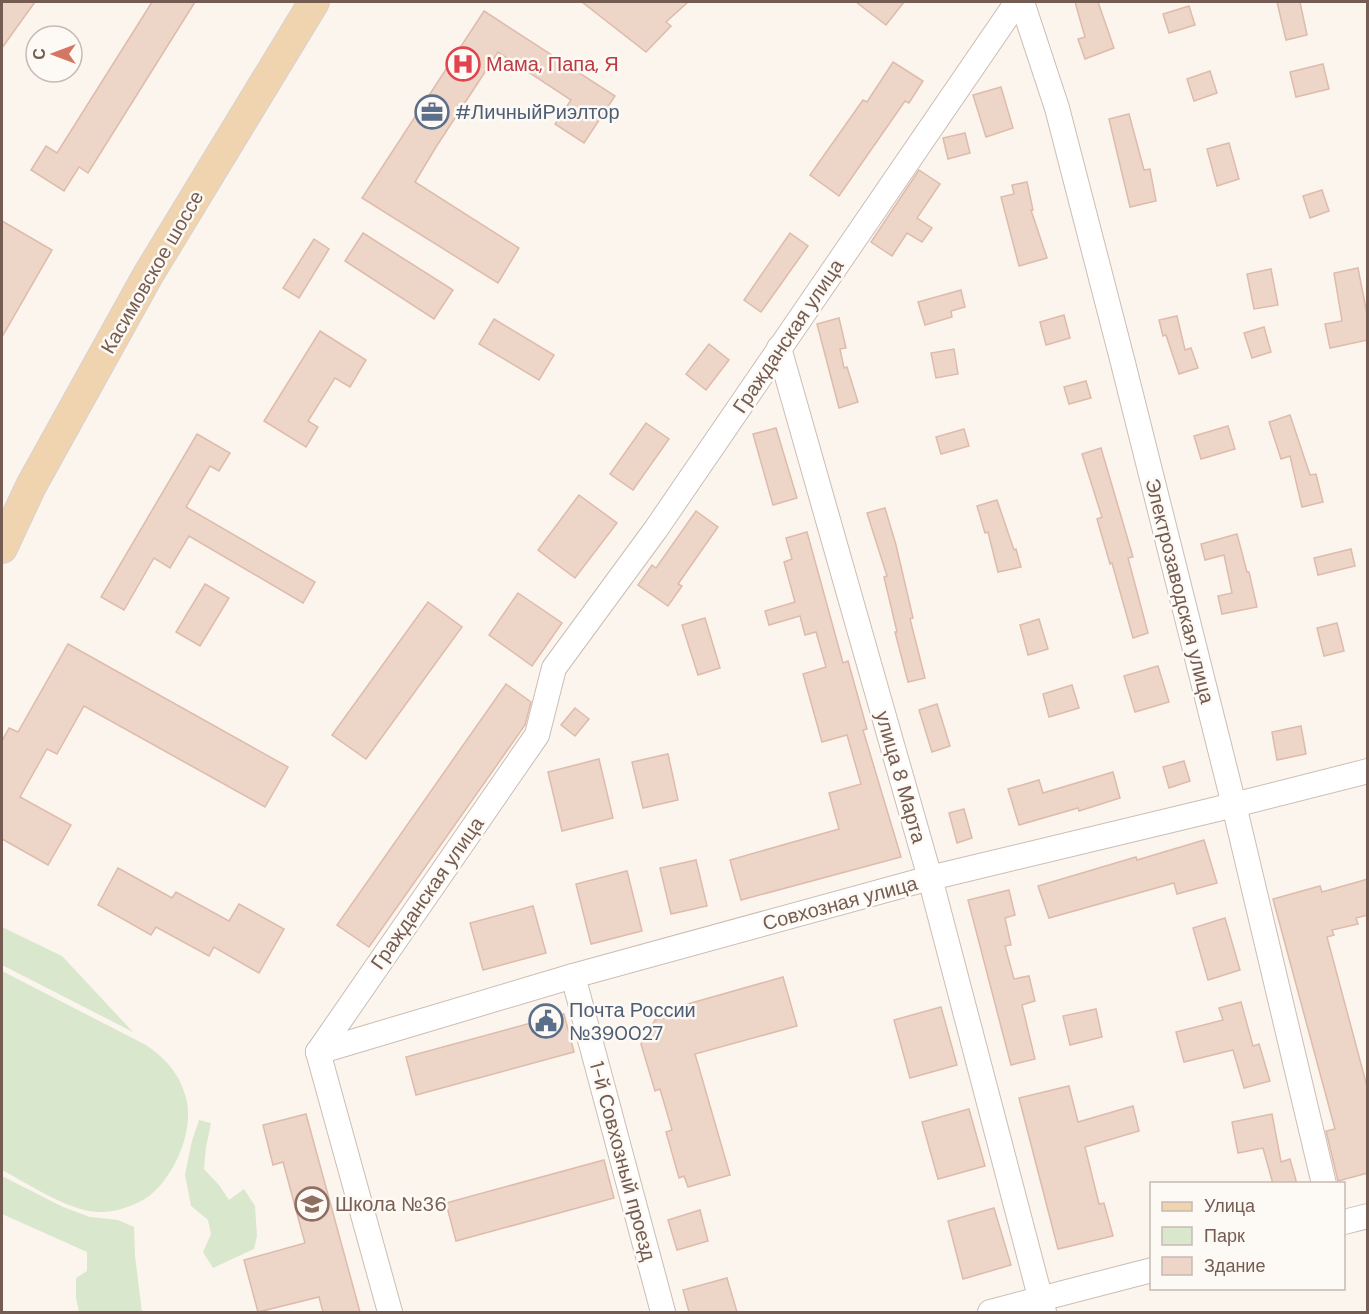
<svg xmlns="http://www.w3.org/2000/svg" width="1369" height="1314" font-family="'DM Sans',sans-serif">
	<rect width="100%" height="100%" fill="#fbf5ee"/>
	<!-- green -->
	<g fill="#d9e8cd">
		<polygon points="2,927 62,956 133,1032 2,965"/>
		<path d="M2 971 146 1045C166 1059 180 1074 186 1098 195 1130 174 1177 149 1196 135 1206 114 1213 97 1212 66 1210 29 1184 2 1170Z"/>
		<polygon points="199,1120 211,1123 206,1147 204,1169 219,1185 229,1200 244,1189 255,1206 257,1236 254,1249 213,1268 203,1252 211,1234 208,1220 191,1206 185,1174 192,1141"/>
		<polygon points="2,1176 63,1207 90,1217 118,1220 134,1227 135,1256 142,1312 79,1312 76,1298 76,1278 87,1271 87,1252 2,1214"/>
	</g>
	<!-- building -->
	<g fill="#edd5c8" stroke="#debbab" stroke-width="1.5">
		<polygon points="2,2 35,2 2,48"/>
		<polygon points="152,2 195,2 88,173 79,167 64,191 31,170 46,146 57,153"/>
		<polygon points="582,2 688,2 666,22 671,26 646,52"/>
		<polygon points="856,2 904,2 886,25"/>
		<polygon points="1075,2 1098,2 1114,48 1085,59 1078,39 1085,37"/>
		<polygon points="1277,2 1300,2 1307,35 1286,40"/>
		<polygon points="1189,6 1195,25 1169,33 1163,14"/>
		<polygon points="484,11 615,96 584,143 555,124 571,100 498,52 436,147 415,182 519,248 498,283 362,198"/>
		<polygon points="893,62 923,81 909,103 905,101 839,196 810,175 863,100 867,102"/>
		<polygon points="1323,64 1329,89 1296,97 1290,72"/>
		<polygon points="1210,71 1217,93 1194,101 1187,79"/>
		<polygon points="1001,87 1013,128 986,137 973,95"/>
		<polygon points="1129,114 1144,170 1150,169 1156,201 1130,207 1109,119"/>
		<polygon points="965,133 970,153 948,159 943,138"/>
		<polygon points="1229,143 1239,179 1217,186 1207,149"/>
		<polygon points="919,170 940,184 917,218 932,228 922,242 907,233 892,256 871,242"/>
		<polygon points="1027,182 1033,210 1031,210 1047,258 1019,266 1001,197 1014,194 1012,185"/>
		<polygon points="1322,190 1329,211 1310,218 1303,196"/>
		<polygon points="2,221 52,250 2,337"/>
		<polygon points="363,233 453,290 434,319 345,261"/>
		<polygon points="790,233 808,246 761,312 744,300"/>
		<polygon points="314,239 329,249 299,298 283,288"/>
		<polygon points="1358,268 1368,319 1368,340 1330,348 1325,324 1342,321 1334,273"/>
		<polygon points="1271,269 1278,305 1254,309 1247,274"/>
		<polygon points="961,290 965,307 951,311 952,317 925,325 918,302"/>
		<polygon points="1064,315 1070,338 1046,345 1040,322"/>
		<polygon points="1177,316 1185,350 1191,348 1198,368 1179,374 1166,335 1163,336 1159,320"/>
		<polygon points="839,318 846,348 840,349 844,368 847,367 858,402 839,408 817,324"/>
		<polygon points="494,319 554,355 539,380 479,344"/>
		<polygon points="1264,327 1271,352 1252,358 1244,333"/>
		<polygon points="320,331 366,360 350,387 335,378 308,421 318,427 306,447 264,421"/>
		<polygon points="709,344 729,360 706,390 686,374"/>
		<polygon points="954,349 958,374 936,378 931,353"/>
		<polygon points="1086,381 1091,398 1069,404 1064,387"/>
		<polygon points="1290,415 1310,475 1316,474 1323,502 1302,507 1290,456 1281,459 1269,422"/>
		<polygon points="646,423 669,439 633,490 610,474"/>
		<polygon points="1228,426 1235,449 1201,459 1194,436"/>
		<polygon points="776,428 797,498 773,505 753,434"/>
		<polygon points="964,429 969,446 941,454 936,437"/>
		<polygon points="197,434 230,453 219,471 210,466 186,507 315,582 303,603 189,536 170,568 154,558 124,610 101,597"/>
		<polygon points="1101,448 1133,557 1128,558 1148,633 1133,638 1112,563 1110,564 1097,519 1102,517 1082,454"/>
		<polygon points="579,495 617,523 575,578 538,550"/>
		<polygon points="997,500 1014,550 1016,549 1021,567 998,572 988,532 985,533 977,506"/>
		<polygon points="885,508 896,545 913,618 910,619 925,678 908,682 895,632 897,632 884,577 887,576 867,513"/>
		<polygon points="696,511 718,527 678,584 682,586 668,606 638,585 652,565 656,568"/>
		<polygon points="807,532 843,663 848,661 867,729 863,730 901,857 741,900 730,860 839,829 829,793 861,784 847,735 822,742 803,674 826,667 816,632 805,635 800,616 769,625 765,611 795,602 784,562 792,559 786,538"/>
		<polygon points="1237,534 1247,572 1249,572 1257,607 1222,614 1218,596 1232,593 1224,555 1205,560 1201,544"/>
		<polygon points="1351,549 1355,566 1318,575 1314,558"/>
		<polygon points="205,584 229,598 200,646 176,632"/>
		<polygon points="518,593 562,623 532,666 489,635"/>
		<polygon points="428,602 462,627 366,759 332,735"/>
		<polygon points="705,618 720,668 698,675 682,625"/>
		<polygon points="1039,619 1048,649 1028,655 1020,625"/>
		<polygon points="1337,623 1344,651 1324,656 1317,628"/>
		<polygon points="68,644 288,767 265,807 84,706 57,754 47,749 20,797 71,825 48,865 2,839 2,741 9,728 18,732"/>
		<polygon points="1158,666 1169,702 1135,712 1124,676"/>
		<polygon points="506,684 531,702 525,725 369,947 337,925"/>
		<polygon points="1072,685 1079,708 1049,717 1043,694"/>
		<polygon points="937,704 950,746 932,752 919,710"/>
		<polygon points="575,708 589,719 575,736 561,725"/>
		<polygon points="1301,726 1306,754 1277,760 1272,732"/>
		<polygon points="668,754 678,800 643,808 632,762"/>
		<polygon points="599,759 613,818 562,831 548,772"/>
		<polygon points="1184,761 1190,781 1169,788 1163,767"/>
		<polygon points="1113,772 1120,798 1079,811 1078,808 1019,825 1008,789 1039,780 1043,793"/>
		<polygon points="964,809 972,838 957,843 949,813"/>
		<polygon points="1204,840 1217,883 1177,894 1174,883 1049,918 1038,886 1136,857 1137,860"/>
		<polygon points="696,860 707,906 671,914 660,868"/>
		<polygon points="118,868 172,898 176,892 229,921 239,904 284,929 259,973 214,947 209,956 156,927 151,935 98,905"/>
		<polygon points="627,871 642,931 591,944 576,884"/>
		<polygon points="1368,879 1368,915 1356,918 1358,924 1332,930 1334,935 1327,937 1368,1090 1368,1173 1338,1181 1326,1131 1335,1129 1273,899 1320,886 1322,892"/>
		<polygon points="1009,890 1015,915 1005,918 1011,945 1005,946 1014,979 1029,976 1035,1001 1022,1005 1035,1059 1011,1065 968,900"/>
		<polygon points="533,906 546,953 483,970 470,923"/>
		<polygon points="1225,918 1240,970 1208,980 1193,928"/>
		<polygon points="783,977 797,1026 695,1054 730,1175 688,1187 684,1176 679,1178 666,1132 672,1130 660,1089 655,1091 641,1044 655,1020 679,1014 677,1007"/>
		<polygon points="1241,1002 1253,1046 1259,1044 1270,1081 1244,1088 1233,1050 1184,1062 1176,1032 1223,1020 1219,1008"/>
		<polygon points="941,1007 957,1065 910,1078 894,1020"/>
		<polygon points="1096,1009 1102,1037 1070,1045 1063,1016"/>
		<polygon points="564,1014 574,1052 416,1095 406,1057"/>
		<polygon points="1069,1086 1078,1122 1133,1106 1139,1131 1085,1147 1099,1204 1104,1203 1113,1236 1058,1249 1019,1098"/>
		<polygon points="969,1109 985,1166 938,1179 922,1122"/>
		<polygon points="306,1114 360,1312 323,1312 319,1297 258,1312 244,1260 305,1243 283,1162 273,1165 263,1125"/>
		<polygon points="1272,1114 1281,1162 1290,1159 1297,1184 1273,1184 1263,1148 1238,1153 1232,1122"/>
		<polygon points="604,1160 614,1198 456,1241 446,1203"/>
		<polygon points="994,1208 1011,1265 963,1279 948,1221"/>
		<polygon points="700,1210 708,1241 677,1250 668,1220"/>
		<polygon points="727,1278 737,1312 689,1312 683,1290"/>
	</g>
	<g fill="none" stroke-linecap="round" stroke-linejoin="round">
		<defs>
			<g id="minor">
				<polyline points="1022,2 1057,108 1122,359 1234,805 1324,1184"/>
				<polyline points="779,348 930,878 1044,1312"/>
				<polyline points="573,976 663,1312"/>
				<polyline points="318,1052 537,735 554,668 656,529 1017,2"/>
				<polyline points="318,1052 573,976 930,878 1234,805 1368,771"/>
				<polyline points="318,1052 390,1312"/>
				<polyline points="1344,1222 1368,1216"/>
				<polyline points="990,1312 1152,1270"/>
			</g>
			<polyline id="major" points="2,548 31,486 148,275 314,2"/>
		</defs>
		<!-- minor casing -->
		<use href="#minor" stroke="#ccbdb4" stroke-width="26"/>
		<!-- major casing -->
		<use href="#major" stroke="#d8d1cf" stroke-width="32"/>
		<!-- minor -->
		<use href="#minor" stroke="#fff" stroke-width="24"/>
		<!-- major -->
		<use href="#major" stroke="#f0d4af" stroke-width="30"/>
	</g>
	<!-- icons -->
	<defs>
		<symbol id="hospital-ring" viewBox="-11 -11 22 22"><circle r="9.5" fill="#fdf9f4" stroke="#e0444e" stroke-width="1.5"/><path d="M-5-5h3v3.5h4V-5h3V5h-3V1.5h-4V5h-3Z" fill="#e0444e"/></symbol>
		<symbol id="office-ring" viewBox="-11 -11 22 22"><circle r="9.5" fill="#fdf9f4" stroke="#5c6f8a" stroke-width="1.5"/><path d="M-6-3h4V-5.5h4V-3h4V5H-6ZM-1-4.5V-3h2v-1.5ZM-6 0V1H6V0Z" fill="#5c6f8a"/></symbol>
		<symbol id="civic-ring" viewBox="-11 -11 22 22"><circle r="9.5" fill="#fdf9f4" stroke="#5c6f8a" stroke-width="1.5"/><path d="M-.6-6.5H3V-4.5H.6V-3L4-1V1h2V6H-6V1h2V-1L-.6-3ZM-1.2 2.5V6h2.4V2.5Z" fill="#5c6f8a"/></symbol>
		<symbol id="school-ring" viewBox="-11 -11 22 22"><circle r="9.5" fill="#fdf9f4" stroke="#8d6e63" stroke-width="1.5"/><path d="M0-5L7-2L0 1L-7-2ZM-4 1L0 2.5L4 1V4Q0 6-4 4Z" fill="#8d6e63"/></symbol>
	</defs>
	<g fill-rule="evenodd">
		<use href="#hospital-ring" x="444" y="45" width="38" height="38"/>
		<use href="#office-ring" x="413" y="93" width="38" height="38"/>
		<use href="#civic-ring" x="527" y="1002" width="38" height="38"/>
		<use href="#school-ring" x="293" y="1185" width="38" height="38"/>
	</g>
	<g text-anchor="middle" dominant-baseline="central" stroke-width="5" stroke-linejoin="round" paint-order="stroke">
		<!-- health labels -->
		<g font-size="20" fill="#be3a42" stroke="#fdf9f4" text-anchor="start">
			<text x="486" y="64">Мама, Папа, Я</text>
		</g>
		<!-- service labels -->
		<g font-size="20" fill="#4e5e75" stroke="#fdf9f4" text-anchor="start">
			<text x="455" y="112">#ЛичныйРиэлтор</text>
			<text x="569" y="1010">Почта России<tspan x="569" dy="23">№390027</tspan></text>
		</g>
		<!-- street labels -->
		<g font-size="20" fill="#745c52" stroke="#fdf9f4">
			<text transform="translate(152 272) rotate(-60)">Касимовское шоссе</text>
			<text transform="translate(788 336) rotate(-56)">Гражданская улица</text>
			<text transform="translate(1180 591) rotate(76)">Электрозаводская улица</text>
			<text transform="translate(901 777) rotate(74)">улица 8 Марта</text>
			<text transform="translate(427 893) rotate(-55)">Гражданская улица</text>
			<text transform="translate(840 903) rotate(-15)">Совхозная улица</text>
			<text transform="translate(623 1161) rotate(75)">1-й Совхозный проезд</text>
		</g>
		<!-- education labels -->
		<g font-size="20" fill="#785e54" stroke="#fdf9f4" text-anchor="start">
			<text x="335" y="1204">Школа №36</text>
		</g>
	</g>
	<!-- border -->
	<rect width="1369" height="1314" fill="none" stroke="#745c52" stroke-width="6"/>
	<!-- legend -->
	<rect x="1150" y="1182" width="195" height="108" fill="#fdf9f4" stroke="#c6bab3" stroke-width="1.5"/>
	<rect x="1162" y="1202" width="30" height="9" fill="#f0d4af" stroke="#c6bab3" stroke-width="1.5"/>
	<text x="1204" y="1212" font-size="18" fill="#745c52">Улица</text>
	<rect x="1162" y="1227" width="30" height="18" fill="#d9e8cd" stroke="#c6bab3" stroke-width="1.5"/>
	<text x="1204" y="1242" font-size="18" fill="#745c52">Парк</text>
	<rect x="1162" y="1257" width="30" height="18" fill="#edd5c8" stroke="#c6bab3" stroke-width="1.5"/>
	<text x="1204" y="1272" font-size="18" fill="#745c52">Здание</text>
	<!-- north arrow -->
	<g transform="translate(54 54) rotate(270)"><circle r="28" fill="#fdf9f4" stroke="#c6bab3" stroke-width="1.5"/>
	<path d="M0-4.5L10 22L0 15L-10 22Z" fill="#d57663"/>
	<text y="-9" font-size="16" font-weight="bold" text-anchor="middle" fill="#745c52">С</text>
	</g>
</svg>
